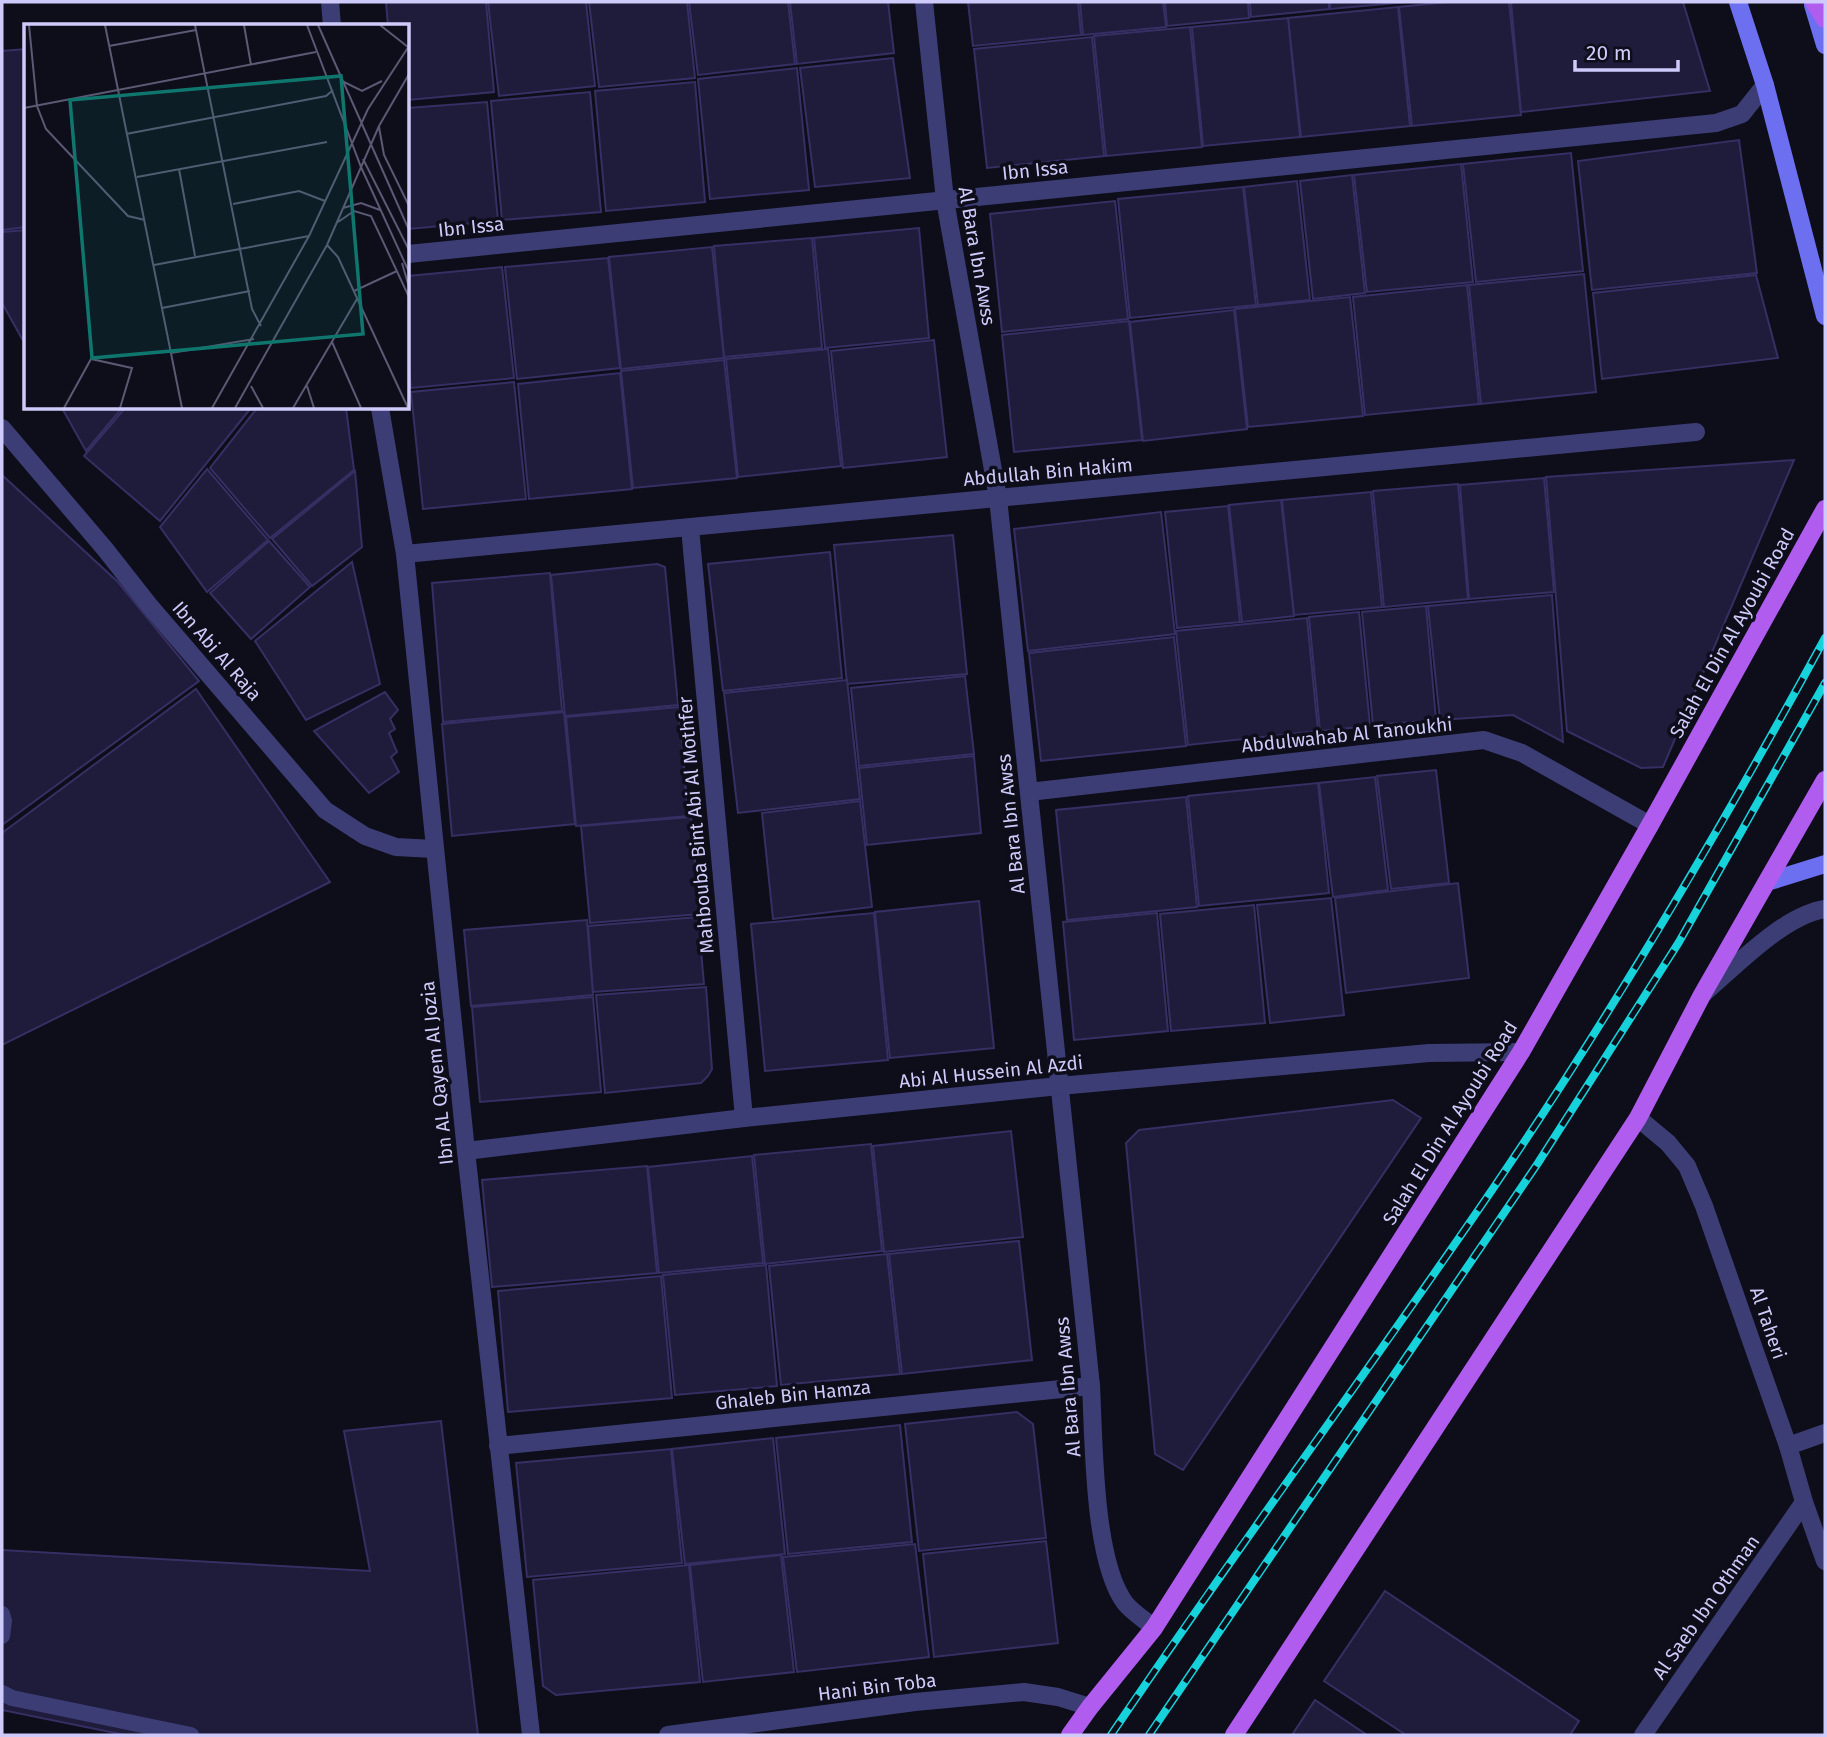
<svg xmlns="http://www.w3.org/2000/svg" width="1827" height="1737" font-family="'Fira Sans',sans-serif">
	<rect width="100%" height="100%" fill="#0e0d1a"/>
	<!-- building -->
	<g fill="#1f1b3a" stroke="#362f63" stroke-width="2">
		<polygon points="386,2 486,2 494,92 408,100 408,26 388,26"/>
		<polygon points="488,2 586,2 595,86 499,96"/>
		<polygon points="589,2 687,2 695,78 599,87"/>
		<polygon points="689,2 788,2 795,64 698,75"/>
		<polygon points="790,2 888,2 894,53 797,64"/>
		<polygon points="968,2 1078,2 1081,35 973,46"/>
		<polygon points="1080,2 1163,2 1166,27 1083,35"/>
		<polygon points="1165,2 1248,2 1249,18 1167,26"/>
		<polygon points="1250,2 1329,2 1329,9 1251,17"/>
		<polygon points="1330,2 1408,2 1330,9"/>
		<polygon points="1448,2 1509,2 1521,115 1412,126 1399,7"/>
		<polygon points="1511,2 1683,2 1710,91 1521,112"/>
		<polygon points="1398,7 1410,126 1301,137 1288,18"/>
		<polygon points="1288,18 1300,137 1203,146 1192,27"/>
		<polygon points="1190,27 1202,147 1106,156 1094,36"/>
		<polygon points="1092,37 1104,156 987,168 974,49"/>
		<polygon points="26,49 26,227 2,230 2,51"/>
		<polygon points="893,58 910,178 815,187 800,68"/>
		<polygon points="797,68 809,190 710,199 698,79"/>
		<polygon points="695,82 705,202 606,211 595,91"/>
		<polygon points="590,92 601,212 502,220 491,101"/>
		<polygon points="487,102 498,221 408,229 408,108"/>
		<polygon points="1739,140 1757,273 1592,290 1578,161"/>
		<polygon points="1571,153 1583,271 1476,282 1463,164"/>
		<polygon points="1461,164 1473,282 1367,292 1354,175"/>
		<polygon points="1352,175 1365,293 1313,299 1300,181"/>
		<polygon points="1297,181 1310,300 1258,305 1244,187"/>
		<polygon points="1243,187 1256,305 1130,318 1118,199"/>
		<polygon points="1115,201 1128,319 1002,332 990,214"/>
		<polygon points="919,228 929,338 825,348 814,238"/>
		<polygon points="26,230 26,346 2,303 2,232"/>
		<polygon points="812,238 822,348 724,357 714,246"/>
		<polygon points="712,247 724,358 621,369 609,257"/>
		<polygon points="608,258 620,368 517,379 505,267"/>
		<polygon points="502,267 514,378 411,388 408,357 408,276"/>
		<polygon points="1584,274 1596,392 1481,404 1469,285"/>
		<polygon points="1756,275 1778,358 1602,379 1593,293"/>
		<polygon points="1467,285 1479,404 1365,415 1353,297"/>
		<polygon points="1350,297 1363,416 1248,427 1235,309"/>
		<polygon points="1234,310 1247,429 1143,441 1130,322"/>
		<polygon points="1129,321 1142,440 1014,452 1002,335"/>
		<polygon points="934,340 947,457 843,468 831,351"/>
		<polygon points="828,349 841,466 738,477 726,359"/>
		<polygon points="724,360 737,478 633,488 621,371"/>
		<polygon points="620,373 632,489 529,499 518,384"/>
		<polygon points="514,382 526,499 423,509 411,392"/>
		<polygon points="62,408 122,408 86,451"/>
		<polygon points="125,408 251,408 160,521 84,456"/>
		<polygon points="257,408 346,408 354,470 270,538 210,468"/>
		<polygon points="1794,460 1663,767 1641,768 1567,731 1546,477"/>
		<polygon points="207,469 268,540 207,592 160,527"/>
		<polygon points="355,471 362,547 312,586 272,539"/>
		<polygon points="2,475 118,582 199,681 2,825"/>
		<polygon points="1544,478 1554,592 1469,599 1460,485"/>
		<polygon points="1458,484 1468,599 1384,607 1373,491"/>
		<polygon points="1371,492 1382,607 1294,615 1282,500"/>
		<polygon points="1281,500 1294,616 1242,622 1229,505"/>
		<polygon points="1228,506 1240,622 1177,628 1165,512"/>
		<polygon points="1161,512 1175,634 1028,651 1014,529"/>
		<polygon points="953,535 967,674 847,684 834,545"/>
		<polygon points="269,541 310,587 251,639 210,593"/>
		<polygon points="830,552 842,678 723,691 708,564"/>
		<polygon points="352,562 380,684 306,720 255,641"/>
		<polygon points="657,564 665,567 678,705 565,716 551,575"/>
		<polygon points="550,573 562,711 443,722 432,583"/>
		<polygon points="1552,595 1563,742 1513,715 1440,720 1428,606"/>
		<polygon points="1426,606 1436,720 1373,725 1362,612"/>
		<polygon points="1359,612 1370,726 1320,731 1309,617"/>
		<polygon points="1307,618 1318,731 1188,745 1176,631"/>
		<polygon points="1174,637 1186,746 1041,761 1029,653"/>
		<polygon points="965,676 974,754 859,766 851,688"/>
		<polygon points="847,680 860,799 738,813 724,693"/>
		<polygon points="196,689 330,882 2,1045 2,833"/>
		<polygon points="385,692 398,710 390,719 395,729 389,733 397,752 391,757 399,772 369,793 314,731"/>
		<polygon points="679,707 688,816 576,826 566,717"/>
		<polygon points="564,712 575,824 452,836 442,724"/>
		<polygon points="974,756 981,833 867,845 859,768"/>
		<polygon points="1436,770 1449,883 1391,889 1377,776"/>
		<polygon points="1375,777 1388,890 1333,897 1319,783"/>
		<polygon points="1318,783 1329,893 1199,906 1188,796"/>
		<polygon points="1186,797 1197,907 1067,920 1056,810"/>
		<polygon points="860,801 872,907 773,919 762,813"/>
		<polygon points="691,817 700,914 590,923 581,826"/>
		<polygon points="1458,883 1469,978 1346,993 1335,898"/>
		<polygon points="1331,898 1344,1015 1270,1023 1257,905"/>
		<polygon points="979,901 994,1048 890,1058 875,912"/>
		<polygon points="1254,905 1265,1023 1171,1031 1160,914"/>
		<polygon points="874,913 888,1060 765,1071 751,924"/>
		<polygon points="1157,913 1168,1031 1074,1040 1063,922"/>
		<polygon points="698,917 704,984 593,992 588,926"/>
		<polygon points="587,920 593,995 471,1006 464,930"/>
		<polygon points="706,987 712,1069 708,1076 701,1083 605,1093 596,995"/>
		<polygon points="593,997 601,1092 480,1102 472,1007"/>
		<polygon points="1393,1100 1421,1118 1183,1470 1155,1454 1126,1143 1139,1130"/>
		<polygon points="1011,1131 1023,1237 884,1252 873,1146"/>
		<polygon points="871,1144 882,1251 765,1264 754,1155"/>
		<polygon points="752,1156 763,1263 659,1273 648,1167"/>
		<polygon points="647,1166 657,1273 492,1287 482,1180"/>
		<polygon points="1019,1241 1032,1360 902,1374 889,1254"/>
		<polygon points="887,1254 900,1374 781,1385 769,1266"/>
		<polygon points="766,1265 777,1386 675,1395 663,1275"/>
		<polygon points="661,1276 672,1398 508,1412 498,1291"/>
		<polygon points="1017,1412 1033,1424 1046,1538 919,1551 905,1424"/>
		<polygon points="441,1421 478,1735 125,1735 2,1710 2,1550 370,1571 344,1431"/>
		<polygon points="900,1425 912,1542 788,1554 776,1438"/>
		<polygon points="773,1438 785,1554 685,1564 672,1449"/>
		<polygon points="671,1449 682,1563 527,1577 516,1463"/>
		<polygon points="1046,1541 1058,1643 934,1657 923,1554"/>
		<polygon points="915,1544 929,1657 797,1672 783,1557"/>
		<polygon points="781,1555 794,1672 703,1682 690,1565"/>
		<polygon points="689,1565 700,1682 556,1695 543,1686 533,1580"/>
		<polygon points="1385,1591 1579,1721 1570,1735 1406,1735 1324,1681"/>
		<polygon points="1315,1700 1367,1735 1292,1735"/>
	</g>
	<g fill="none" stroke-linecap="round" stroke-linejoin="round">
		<!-- service -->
		<g stroke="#3c3d75" stroke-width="16">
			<polyline points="2,1614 4,1621 2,1636"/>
			<polyline points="2,1693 12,1698 191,1735"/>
		</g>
		<!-- minor -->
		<g stroke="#3c3d75" stroke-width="18">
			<polyline points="330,2 332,26"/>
			<path d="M924 2 945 200 998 498 1091 1386C1094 1441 1093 1560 1125 1603 1132 1612 1145 1620 1154 1628"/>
			<polyline points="408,254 1716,123 1742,114 1765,85"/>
			<polyline points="380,408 405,554 466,1151 531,1735"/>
			<polyline points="2,428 105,549 149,605 325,810 365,836 396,847 434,849"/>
			<polyline points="690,528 744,1118"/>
			<polyline points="405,554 1696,432"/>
			<polyline points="1029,792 1484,740 1522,753 1650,825"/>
			<polyline points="1638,1118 1668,1143 1687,1166 1704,1206 1788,1446 1804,1502 1825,1561"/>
			<polyline points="466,1151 744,1118 1059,1086 1429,1053 1521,1052"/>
			<polyline points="498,1446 1091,1386"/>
			<polyline points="1788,1446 1825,1433"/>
			<polyline points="668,1735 915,1702 1024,1692 1058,1697 1090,1707"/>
			<polyline points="1643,1735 1804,1502"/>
		</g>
		<!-- tertiary -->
		<path stroke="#3c3d75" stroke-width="18" d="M1704 993C1736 966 1784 915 1825 909"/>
		<!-- secondary -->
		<g stroke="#6c70f0" stroke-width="18">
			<polyline points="1738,2 1765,85 1825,316"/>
			<polyline points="1813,5 1825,45"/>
			<polyline points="1767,882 1825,864"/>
		</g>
		<!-- primary -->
		<g stroke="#b05def" stroke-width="18">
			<polyline points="1814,2 1825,19"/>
			<polyline points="1070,1735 1090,1707 1154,1628 1521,1052 1650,825 1825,509"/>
			<polyline points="1234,1735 1638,1118 1702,995 1825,780"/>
		</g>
		<defs>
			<g id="rail">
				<path d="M1111 1735C1235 1551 1367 1373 1492 1190 1613 1012 1722 827 1825 638"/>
				<polyline points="1149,1735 1538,1163 1679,942 1825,683"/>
			</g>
		</defs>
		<!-- rail casing -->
		<use href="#rail" stroke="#16d3db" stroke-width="8"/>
		<!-- rail -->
		<use href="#rail" stroke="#0e0d1a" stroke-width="5" stroke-dasharray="16" stroke-linecap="butt"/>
	</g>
	<g text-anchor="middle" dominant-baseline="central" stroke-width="7" stroke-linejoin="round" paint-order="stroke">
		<!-- street labels -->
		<g font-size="19" fill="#cecbfa" stroke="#0e0d1a">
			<text transform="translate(1035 170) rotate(-6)">Ibn Issa</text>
			<text transform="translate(471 227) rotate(-6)">Ibn Issa</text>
			<text transform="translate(977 256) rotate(80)">Al Bara Ibn Awss</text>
			<text transform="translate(1048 472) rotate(-5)">Abdullah Bin Hakim</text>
			<text transform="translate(1732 633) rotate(-61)">Salah El Din Al Ayoubi Road</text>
			<text transform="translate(217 651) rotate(49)">Ibn Abi Al Raja</text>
			<text transform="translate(1347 735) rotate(-6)">Abdulwahab Al Tanoukhi</text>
			<text transform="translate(1011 824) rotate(-96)">Al Bara Ibn Awss</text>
			<text transform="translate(696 825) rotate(-95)">Mahbouba Bint Abi Al Mothfer</text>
			<text transform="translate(991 1072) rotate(-6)">Abi Al Hussein Al Azdi</text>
			<text transform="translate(437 1073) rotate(-96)">Ibn AL Qayem Al Jozia</text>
			<text transform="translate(1450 1123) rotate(-58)">Salah El Din Al Ayoubi Road</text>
			<text transform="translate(1768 1323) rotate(71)">Al Taheri</text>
			<text transform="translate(1068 1387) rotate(-95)">Al Bara Ibn Awss</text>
			<text transform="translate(793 1395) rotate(-6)">Ghaleb Bin Hamza</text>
			<text transform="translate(1706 1607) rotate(-55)">Al Saeb Ibn Othman</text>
			<text transform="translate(877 1687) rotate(-7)">Hani Bin Toba</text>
		</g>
	</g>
	<!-- overview -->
	<g transform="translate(24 24)">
		<rect width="385" height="385" fill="#0e0d1a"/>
		<path fill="none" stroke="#5b5974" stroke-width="2" d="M5 1 13 82 22 105 104 192 121 196M81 1 158 384M171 1 228 285 237 302M220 1 227 41M283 1 337 143 385 248M294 1 385 206M356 1 384 23M85 22 172 6M318 57 338 67 358 57M0 84 292 28M355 103 360 131 385 182M102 110 302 72 309 66M339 135 385 226M155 145 171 232M113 153 303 118M209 180 275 167 301 177M319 184 337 179 356 186M314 198 330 187 347 192 385 273M303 221 314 233 384 384M378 239 385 263M130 241 285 212M330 267 373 247M138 284 226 267M308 318 337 384M147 329 230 315M227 362 239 384M283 362 290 384M40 384 67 335 108 344 96 384M188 384 285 212 344 85 385 22M211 384 303 221 355 102 385 50M269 384 333 275"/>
		<path fill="#0f766e" fill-opacity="0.15" stroke="#0f766e" stroke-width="3.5" d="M317 52 339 310 68 334 46 76Z"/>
		<rect width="385" height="385" fill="none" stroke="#cecbfa" stroke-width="3.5"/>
	</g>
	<!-- border -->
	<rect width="1827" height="1737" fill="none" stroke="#cecbfa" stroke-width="7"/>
	<!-- scale -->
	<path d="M1575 60v10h103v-10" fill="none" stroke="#cecbfa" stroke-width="3.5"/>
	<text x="1586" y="60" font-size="21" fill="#cecbfa" stroke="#0e0d1a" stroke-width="5" paint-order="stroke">20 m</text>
</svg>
